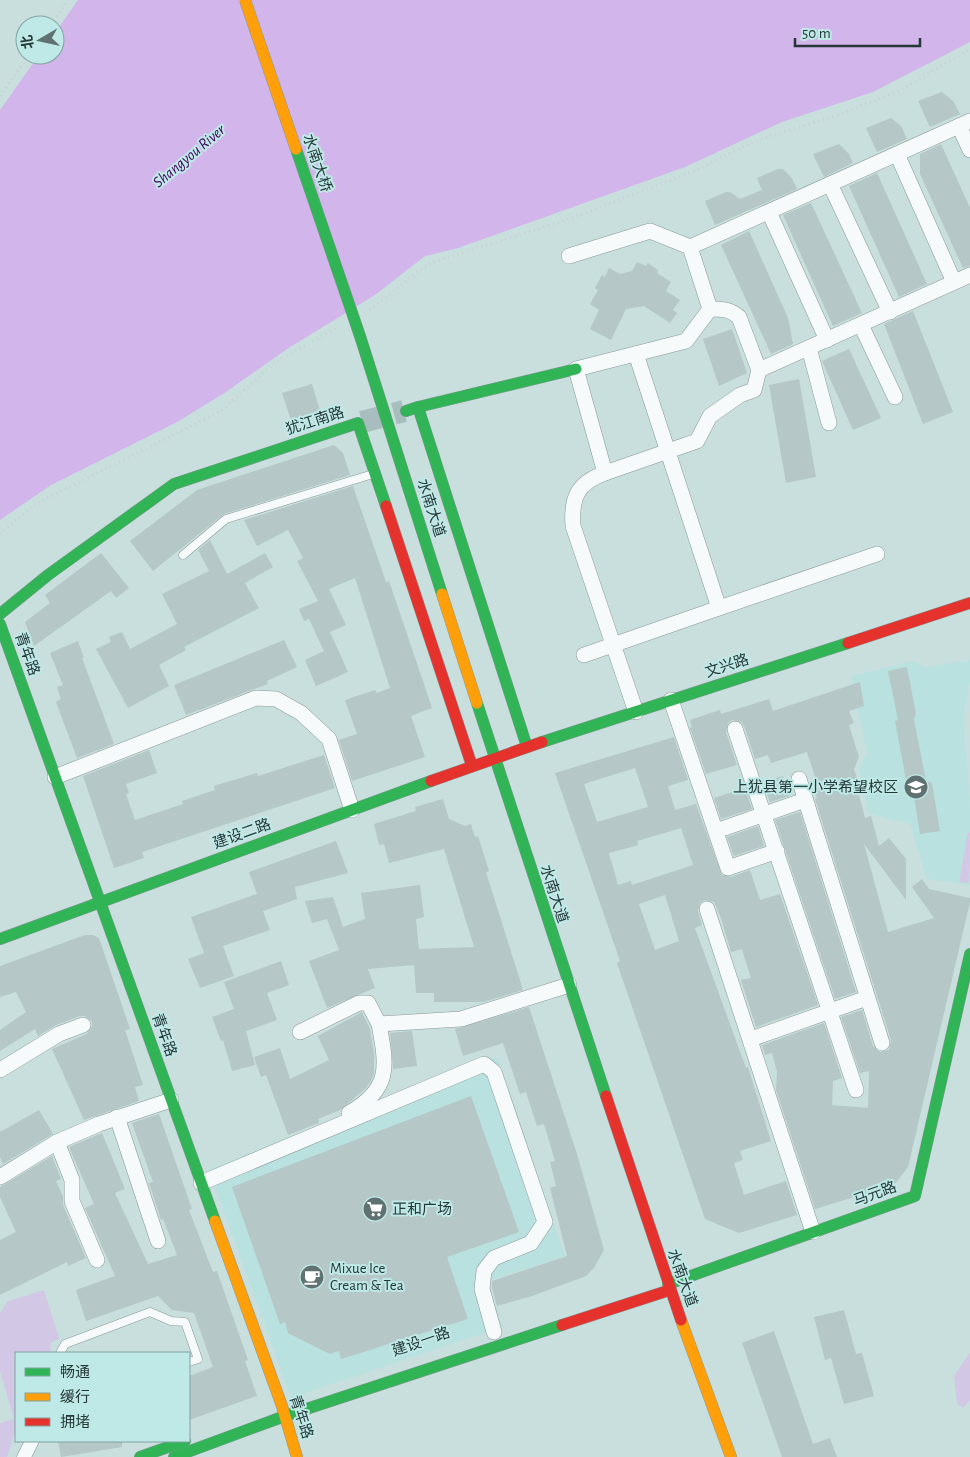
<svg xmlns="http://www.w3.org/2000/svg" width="970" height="1457" font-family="'Alegreya Sans','Noto Sans SC',sans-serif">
	<rect width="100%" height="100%" fill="#c8dfde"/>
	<!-- built -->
	<g fill="#b9e1df">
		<polygon points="970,660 970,681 964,718 970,805 970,885 927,879 910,824 868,813 859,769 867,753 851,676 913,661 926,667"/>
		<polygon points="498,1057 565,1256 488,1281 503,1327 291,1398 209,1170 393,1094"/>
	</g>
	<!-- green -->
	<g fill="#d2c8e6">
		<polygon points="968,832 970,833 969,883 959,882"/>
		<polygon points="44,1290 59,1338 51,1343 50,1353 16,1353 16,1428 7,1457 0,1457 0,1423 14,1419 0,1371 0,1313 8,1301"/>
		<polygon points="970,1352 970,1400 963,1408 957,1404 954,1376"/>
	</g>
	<!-- water -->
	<polygon fill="#d2b5ea" points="78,0 970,0 970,42 873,92 782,122 685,167 458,248 425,256 375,295 287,349 226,392 177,422 51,485 0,520 0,110 39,55 55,55 55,33"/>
	<!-- building -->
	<g fill="#b5c7c6" fill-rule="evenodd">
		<polygon points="942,92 954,102 960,114 930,127 918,101"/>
		<polygon points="891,118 901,126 907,139 877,152 866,128"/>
		<polygon points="839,144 849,154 853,163 824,177 813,154"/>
		<polygon points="941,144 970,208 970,266 963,268 920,174 920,154"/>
		<polygon points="778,169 783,169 792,178 797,189 715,225 705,201 726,192 730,192 740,199 762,190 757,178"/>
		<polygon points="877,173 927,284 899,297 849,186"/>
		<polygon points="811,203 862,313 833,326 783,215"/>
		<polygon points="749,231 788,318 793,344 771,354 721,245"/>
		<polygon points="637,262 646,266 648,263 658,270 657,273 671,282 666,291 680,300 673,310 677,313 670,323 644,306 626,309 611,340 590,329 599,310 590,304 598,290 595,288 602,275 605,277 609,268 620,274 632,271"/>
		<polygon points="913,311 953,412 923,424 884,324"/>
		<polygon points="732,329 747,373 719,386 703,339"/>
		<polygon points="849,349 881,418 853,430 822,361"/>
		<polygon points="799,379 816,477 786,483 769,385"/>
		<polygon points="312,384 320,411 291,420 282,393"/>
		<polygon points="334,445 343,453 350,475 224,514 153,571 130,541 197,490"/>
		<polygon points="353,486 386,582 389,581 432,708 411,716 425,757 352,781 339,740 357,734 345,700 375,690 377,693 390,688 355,578 329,589 346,625 330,632 348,672 316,686 305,660 324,651 309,619 304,621 299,609 318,601 297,561 303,558 288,530 257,546 244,520"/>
		<polygon points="210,540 227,574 265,553 273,567 245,583 259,608 184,647 186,650 159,665 169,686 128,708 96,649 111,642 109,637 122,632 130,649 177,624 162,594 209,571 198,550"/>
		<polygon points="101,553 129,588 116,598 111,591 34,646 25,622 50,603 45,595"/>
		<polygon points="284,640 297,667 267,681 268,684 186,715 174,685"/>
		<polygon points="78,641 84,658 82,658 114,744 77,758 56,702 61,699 57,687 63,685 50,653"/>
		<polygon points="907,667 916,714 914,719 926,781 932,783 940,831 920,834 912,784 907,785 895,721 898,720 888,671"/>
		<polygon points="860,682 864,706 849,711 854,723 849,725 859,757 854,769 861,790 858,791 865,818 871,816 879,846 889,838 906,859 906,900 864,844 888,932 934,918 912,887 922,879 929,889 970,898 970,902 908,1167 894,1185 815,1209 776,1090 777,1072 772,1053 765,1055 762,1045 824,1023 842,1078 833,1081 832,1105 868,1108 869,1071 860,1073 841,1017 862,1010 873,1046 880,1052 889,1050 891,1040 815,799 817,798 812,785 817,783 807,752 771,763 768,755 755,759 744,726 741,722 732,720 728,723 726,732 737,765 706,774 690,728 692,727 690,720 720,710 721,714 769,699 773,711"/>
		<path d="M674 737 688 780 668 786 675 810 696 804 722 875 731 877 750 870 760 900 780 894 818 1005 756 1027 741 980 751 978 742 949 731 952 721 918 714 902 705 900 700 903 698 911 702 925 695 928 746 1068 748 1067 771 1141 740 1151 743 1160 734 1163 744 1195 786 1181 797 1215 739 1233 705 1219 617 963 620 961 555 773ZM635 768 648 807 597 822 584 784ZM681 828 693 865 632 885 631 881 618 885 609 853 638 845 637 841ZM665 895 679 941 655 950 639 904Z"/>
		<polygon points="149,750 157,773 126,784 129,793 126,794 135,820 183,804 182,801 215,790 214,786 257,773 258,776 324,755 335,788 142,852 144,858 114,868 83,776"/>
		<polygon points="783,776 789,796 770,802 763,782"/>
		<polygon points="745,788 752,809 721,819 714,798"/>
		<polygon points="443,799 449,819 465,826 471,824 475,837 478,836 489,871 486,872 523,990 483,1002 434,1002 434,993 416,993 414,965 368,969 375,988 327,1008 309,961 339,950 327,919 312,923 305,901 333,897 343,927 365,919 361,893 420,885 424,917 416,919 419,949 474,947 444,849 389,863 384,844 379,845 374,824 416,811 415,807"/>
		<polygon points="800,812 856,992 835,999 775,820"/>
		<polygon points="758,826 764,846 734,856 727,837"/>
		<polygon points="336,841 348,873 295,887 297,899 263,911 270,930 223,946 234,976 200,988 188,959 204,953 191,917 257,894 249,872"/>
		<polygon points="85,935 93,935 99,938 130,1029 125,1030 143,1085 135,1087 139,1101 84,1120 52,1049 87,1034 92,1027 92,1021 85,1016 80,1016 56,1025 38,1036 35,1029 0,1051 0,1030 26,1012 16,992 0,997 0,966"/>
		<polygon points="281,961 289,985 267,993 277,1020 246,1031 255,1065 232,1071 223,1040 221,1041 212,1017 234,1009 224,982"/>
		<polygon points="529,1007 577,1154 604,1250 594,1268 586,1276 532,1296 497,1306 492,1288 492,1281 567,1256 550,1188 556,1186 550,1162 555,1161 544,1124 537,1126 526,1092 520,1094 503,1043 463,1056 455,1029"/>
		<polygon points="362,1012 370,1029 374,1054 374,1073 371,1081 365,1089 340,1110 318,1119 319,1123 288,1135 266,1075 261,1077 254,1057 280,1048 290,1079 329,1060 318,1036"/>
		<polygon points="412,1031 417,1066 393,1069 390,1033"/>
		<polygon points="471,1096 519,1232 447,1257 468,1319 341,1359 339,1351 330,1354 288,1333 285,1322 280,1324 232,1187"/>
		<polygon points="39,1110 53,1134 3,1164 0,1157 0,1132"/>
		<polygon points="159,1114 192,1209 189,1210 213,1272 217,1271 248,1360 245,1361 257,1396 189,1420 189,1376 213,1367 194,1313 172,1310 158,1296 86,1321 76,1290 115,1276 85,1208 94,1204 69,1147 102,1133 125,1189 115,1193 148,1264 177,1255 163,1219 161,1220 149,1183 153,1182 132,1123"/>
		<polygon points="52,1156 61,1179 56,1181 63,1197 63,1205 86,1258 68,1266 67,1262 0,1295 0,1240 16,1232 0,1197 0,1187"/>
		<polygon points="844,1310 856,1354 862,1353 874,1396 844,1404 831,1358 825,1360 814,1317"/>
		<polygon points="774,1331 813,1444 830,1438 837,1457 782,1457 742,1343"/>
		<polygon points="58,1441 122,1441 122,1447 61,1457"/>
	</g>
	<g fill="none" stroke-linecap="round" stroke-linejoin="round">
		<!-- secondary-tunnel -->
		<polyline stroke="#a8bdbd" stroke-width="22" stroke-dasharray="22 11" stroke-linecap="butt" points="362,422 404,411"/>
		<defs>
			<g id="lane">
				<polyline points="183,555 226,519 373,474"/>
				<polyline points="60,1353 65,1344 150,1312 171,1321 185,1322 198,1359 189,1362"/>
				<polyline points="21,1457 29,1441"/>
				<polyline points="27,1457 35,1441"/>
			</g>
			<g id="street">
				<polyline points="959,126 970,150"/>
				<polyline points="897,154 954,282"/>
				<polyline points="830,184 890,312"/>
				<polyline points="769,212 827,340"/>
				<polyline points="690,247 970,121"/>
				<path d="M569 256 650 231 690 247 710 309 686 341 576 369 605 473C577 483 571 498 573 526L636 712"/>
				<polyline points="861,325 895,397"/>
				<polyline points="809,348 829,423"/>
				<polyline points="759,370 970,275"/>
				<path d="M605 473 697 441 710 416 740 395 754 390 759 370 739 317C730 309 722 309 710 309"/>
				<polyline points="719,608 877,554"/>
				<polyline points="584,655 719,608 636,354"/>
				<polyline points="671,700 728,868 777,851"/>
				<polyline points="735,729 856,1090"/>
				<polyline points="55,777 256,698 276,699 301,713 329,739 352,810"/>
				<polyline points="799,779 882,1043"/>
				<polyline points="716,831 805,800"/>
				<polyline points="707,909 813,1232"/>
				<polyline points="300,1032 359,1003 368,1003 379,1024"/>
				<polyline points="751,1039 867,998"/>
				<polyline points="0,1070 59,1034 83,1025"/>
				<path d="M349 1113C391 1089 387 1067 379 1024L461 1019 569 985"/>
				<polyline points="117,1117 158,1241"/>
				<polyline points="57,1142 72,1180 72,1201 97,1260"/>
				<polyline points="0,1177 57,1142 99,1124 171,1100"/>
				<polyline points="201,1183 484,1064 494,1072 545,1222 531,1243 494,1258 484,1271 482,1289 494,1332"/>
			</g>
			<g id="fast">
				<polyline points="418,407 576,369"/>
				<polyline points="406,411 418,407 527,747"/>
				<polyline points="0,614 48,575 174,484 358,423 386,506"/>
				<polyline points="0,624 215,1221"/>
				<polyline points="477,703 606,1096"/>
				<polyline points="542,742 848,643"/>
				<polyline points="0,939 431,781"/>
				<polyline points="668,1284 915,1196 970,954"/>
				<polyline points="140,1457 185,1441"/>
				<polyline points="174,1457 285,1416 562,1325"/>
			</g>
			<g id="slow">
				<polyline points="215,1221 282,1406 297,1457"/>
				<polyline points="681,1320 731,1457"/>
			</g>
			<g id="jam">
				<polyline points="386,506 472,766"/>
				<polyline points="848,643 970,603"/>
				<polyline points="431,781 542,742"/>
				<polyline points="606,1096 681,1320"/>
				<polyline points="562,1325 670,1290"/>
			</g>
		</defs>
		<!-- lane casing -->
		<use href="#lane" stroke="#879998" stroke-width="9"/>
		<!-- street casing -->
		<use href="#street" stroke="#879998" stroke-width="16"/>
		<!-- fast casing -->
		<use href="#fast" stroke="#879998" stroke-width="12"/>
		<!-- slow casing -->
		<use href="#slow" stroke="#879998" stroke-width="12"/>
		<!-- jam casing -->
		<use href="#jam" stroke="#879998" stroke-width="12"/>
		<!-- path -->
		<g stroke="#cad0d0" stroke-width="3" stroke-dasharray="1 4" stroke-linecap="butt">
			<polyline points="51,25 68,0"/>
			<polyline points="0,96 29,55"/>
			<polyline points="370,310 421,269 436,261 567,220 696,170 755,141 838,115 899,91 970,49"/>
			<polyline points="0,534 33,505 221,411 274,363 338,327"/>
		</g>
		<!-- lane -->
		<use href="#lane" stroke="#f7fafa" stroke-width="8"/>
		<!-- street -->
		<use href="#street" stroke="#f7fafa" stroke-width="15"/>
		<!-- fast -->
		<use href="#fast" stroke="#30b455" stroke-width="11"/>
		<!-- slow -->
		<use href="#slow" stroke="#ff9f0a" stroke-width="11"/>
		<!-- jam -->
		<use href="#jam" stroke="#e5322d" stroke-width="11"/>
		<defs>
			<polyline id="fast-bridge" points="296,149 360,336 442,594"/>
			<g id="slow-bridge">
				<polyline points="245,0 296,149"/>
				<polyline points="442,594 477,703"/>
			</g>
		</defs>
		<!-- fast-bridge casing -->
		<use href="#fast-bridge" stroke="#879998" stroke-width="12" stroke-linecap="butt"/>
		<!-- slow-bridge casing -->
		<use href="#slow-bridge" stroke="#879998" stroke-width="12" stroke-linecap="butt"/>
		<!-- fast-bridge -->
		<use href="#fast-bridge" stroke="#30b455" stroke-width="11"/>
		<!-- slow-bridge -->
		<use href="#slow-bridge" stroke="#ff9f0a" stroke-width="11"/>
	</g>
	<!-- icons -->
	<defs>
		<symbol id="school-disc" viewBox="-11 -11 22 22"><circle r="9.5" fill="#5f7271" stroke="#bee9e7"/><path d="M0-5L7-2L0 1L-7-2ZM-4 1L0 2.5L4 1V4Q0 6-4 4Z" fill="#fff"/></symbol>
		<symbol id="supermarket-disc" viewBox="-11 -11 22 22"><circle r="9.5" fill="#5f7271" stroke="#bee9e7"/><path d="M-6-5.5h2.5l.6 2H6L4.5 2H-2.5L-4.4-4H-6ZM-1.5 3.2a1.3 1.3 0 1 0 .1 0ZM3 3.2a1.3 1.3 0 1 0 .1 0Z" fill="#fff"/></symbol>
		<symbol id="cafe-disc" viewBox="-11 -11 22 22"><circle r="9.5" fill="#5f7271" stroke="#bee9e7"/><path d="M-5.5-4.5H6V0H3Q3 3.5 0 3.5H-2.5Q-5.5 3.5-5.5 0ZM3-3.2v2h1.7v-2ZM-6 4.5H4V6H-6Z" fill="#fff"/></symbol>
	</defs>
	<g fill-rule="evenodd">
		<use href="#school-disc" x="902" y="773" width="28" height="28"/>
		<use href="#supermarket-disc" x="361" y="1195" width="28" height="28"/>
		<use href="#cafe-disc" x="298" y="1263" width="28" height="28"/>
	</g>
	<g text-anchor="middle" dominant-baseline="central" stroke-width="4" stroke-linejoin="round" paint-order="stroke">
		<!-- street labels -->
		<g font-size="15" fill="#263737" stroke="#bee9e7">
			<text transform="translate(317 163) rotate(71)">水南大桥</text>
			<text transform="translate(315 421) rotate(-18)">犹江南路</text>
			<text transform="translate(431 508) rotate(72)">水南大道</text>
			<text transform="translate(27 654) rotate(70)">青年路</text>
			<text transform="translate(727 666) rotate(-18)">文兴路</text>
			<text transform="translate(242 834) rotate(-20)">建设二路</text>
			<text transform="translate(554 894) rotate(72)">水南大道</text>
			<text transform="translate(164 1035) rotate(70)">青年路</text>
			<text transform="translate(875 1194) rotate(-20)">马元路</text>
			<text transform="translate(682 1278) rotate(70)">水南大道</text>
			<text transform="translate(421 1342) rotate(-19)">建设一路</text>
			<text transform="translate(301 1417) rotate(72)">青年路</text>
		</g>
		<!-- poi labels -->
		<g font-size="15" fill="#263737" stroke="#bee9e7" text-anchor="start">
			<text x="898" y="787" text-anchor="end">上犹县第一小学希望校区</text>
			<text x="392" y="1209">正和广场</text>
			<text x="330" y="1268">Mixue Ice<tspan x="330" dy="17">Cream &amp; Tea</tspan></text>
		</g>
		<!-- water labels -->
		<g font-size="16" font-style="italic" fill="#48005f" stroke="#bee9e7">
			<text transform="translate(189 156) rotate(-40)">Shangyou River</text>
		</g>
	</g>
	<!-- legend -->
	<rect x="15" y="1352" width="175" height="90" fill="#bee9e7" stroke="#81a2a1"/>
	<rect x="25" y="1368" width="25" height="8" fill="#30b455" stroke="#81a2a1"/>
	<text x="60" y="1377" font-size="15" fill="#263737">畅通</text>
	<rect x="25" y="1393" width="25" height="8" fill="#ff9f0a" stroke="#81a2a1"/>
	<text x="60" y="1402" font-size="15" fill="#263737">缓行</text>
	<rect x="25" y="1418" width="25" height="8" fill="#e5322d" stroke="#81a2a1"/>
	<text x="60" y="1427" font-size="15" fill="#263737">拥堵</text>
	<!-- north arrow -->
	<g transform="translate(40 40) rotate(261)"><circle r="24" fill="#bee9e7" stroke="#81a2a1"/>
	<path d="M0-4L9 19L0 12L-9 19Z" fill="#5f7271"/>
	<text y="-8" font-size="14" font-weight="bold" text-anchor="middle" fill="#263737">北</text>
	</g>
	<!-- scale -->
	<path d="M795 38v8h125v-8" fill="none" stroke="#263737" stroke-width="2.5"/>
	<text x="802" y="38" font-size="15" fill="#263737" stroke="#bee9e7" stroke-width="4" paint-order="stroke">50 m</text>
</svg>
